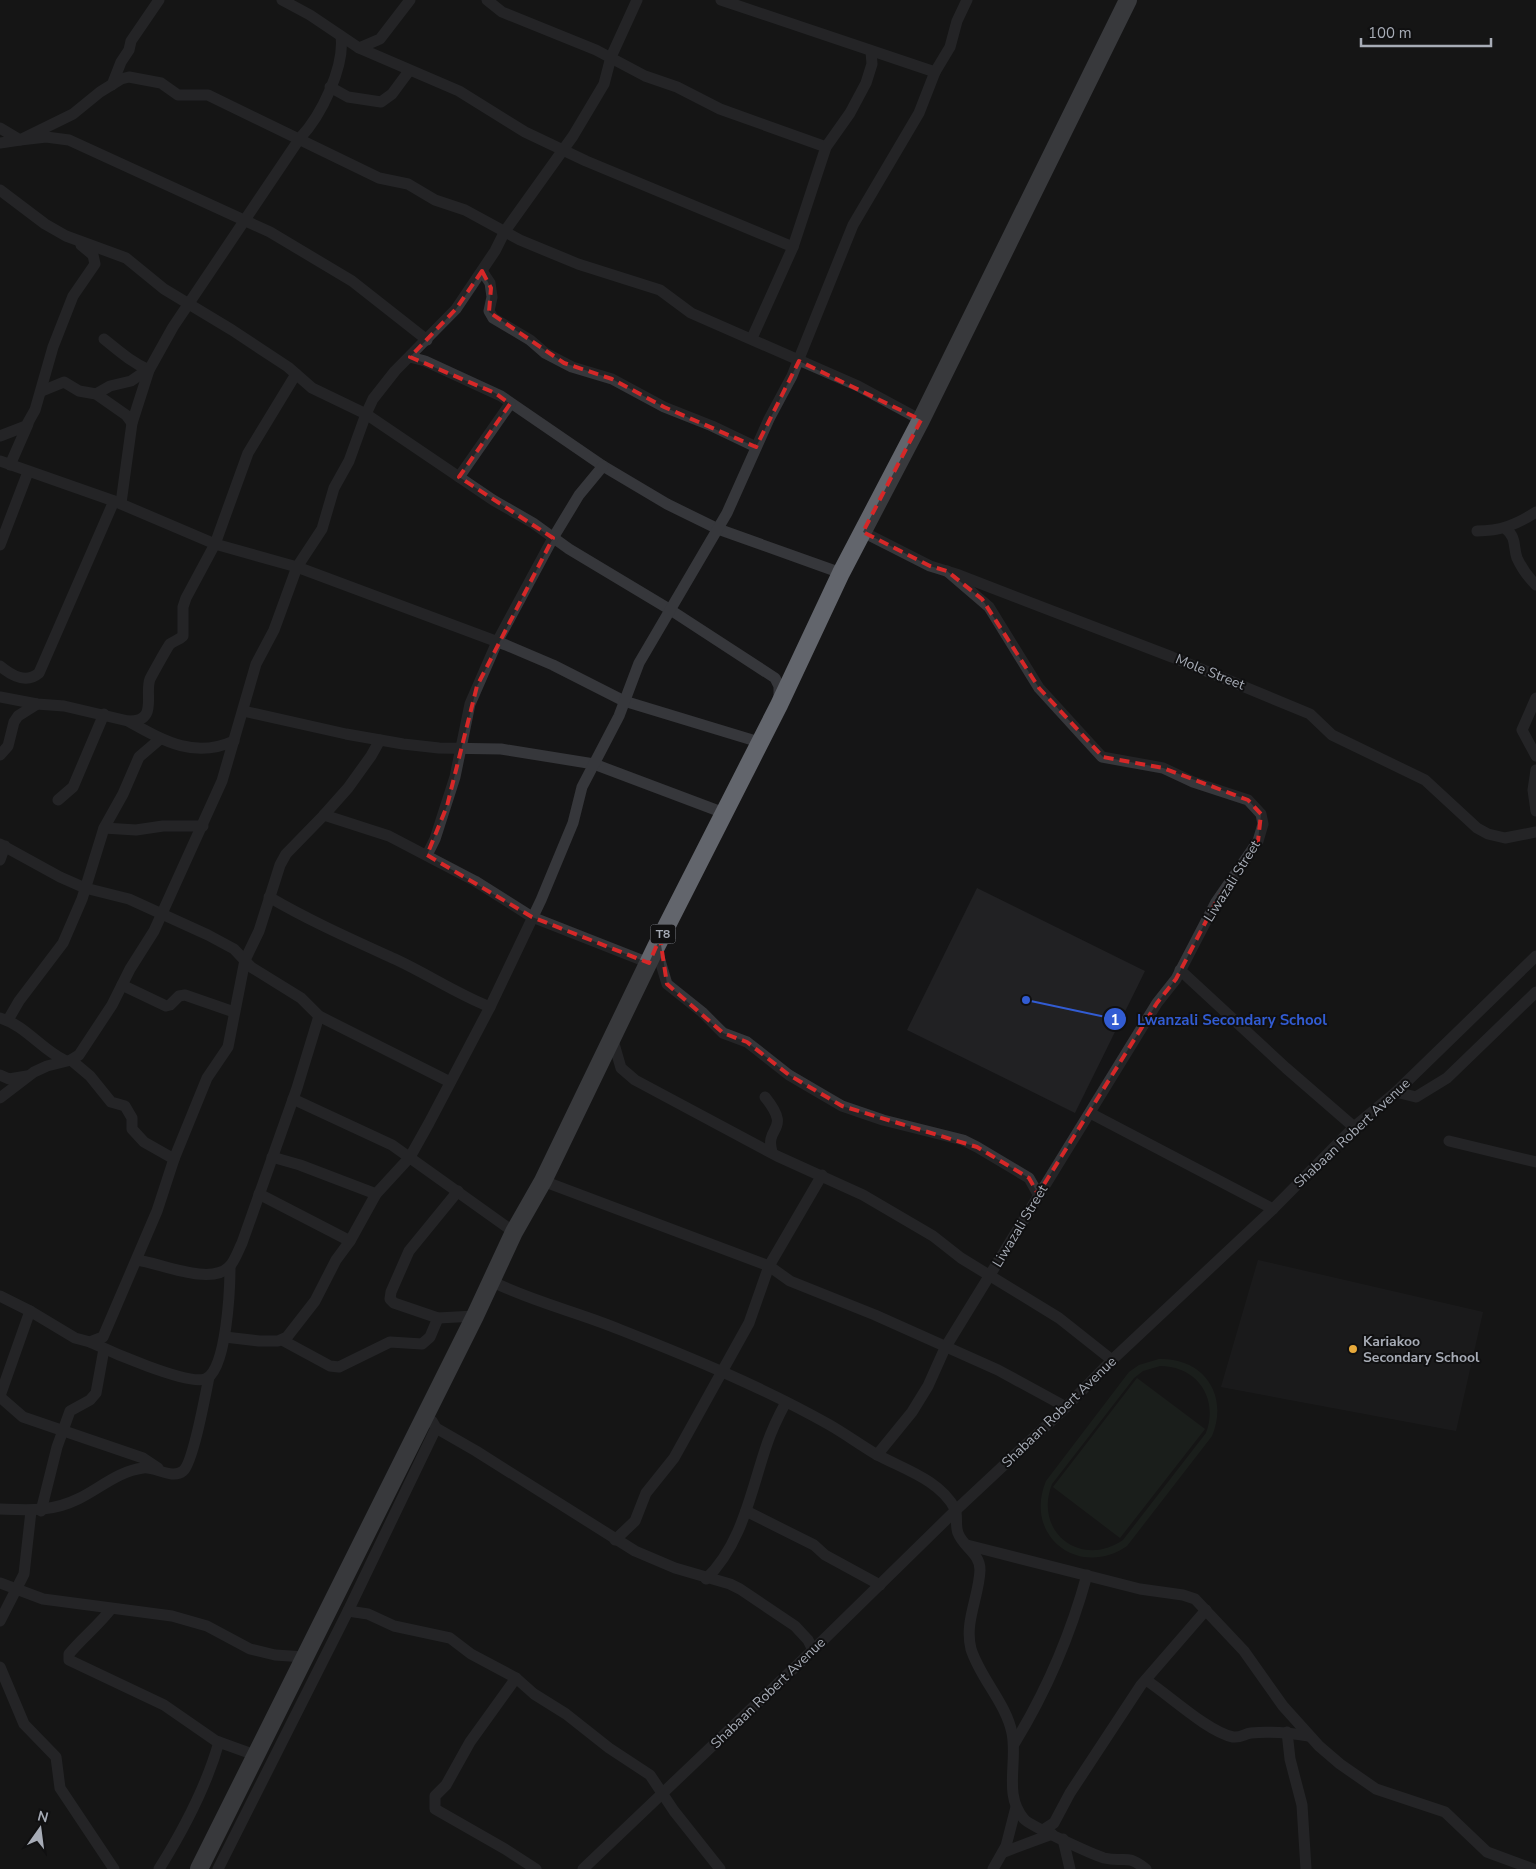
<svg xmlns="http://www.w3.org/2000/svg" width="1536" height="1869" font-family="'Nunito Sans',sans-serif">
	<rect width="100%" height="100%" fill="#151516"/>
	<!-- built -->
	<g fill="#212123">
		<polygon points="977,888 1145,971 1075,1113 907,1030"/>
		<polygon points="1258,1260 1483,1312 1456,1431 1221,1387"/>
	</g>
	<!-- green -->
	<g fill="#212922" fill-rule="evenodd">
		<path d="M1159 1359C1204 1358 1229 1395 1212 1436L1127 1546C1079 1579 1023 1536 1046 1481L1129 1372 1139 1365ZM1160 1366C1197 1366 1219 1398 1206 1433L1123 1540C1081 1569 1033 1532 1052 1484L1134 1378 1143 1371Z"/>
		<polygon points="1137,1378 1205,1429 1120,1538 1053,1487"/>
	</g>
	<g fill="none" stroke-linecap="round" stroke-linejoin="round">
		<!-- minor -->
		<g stroke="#36373b" stroke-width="11">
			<polyline points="282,0 310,15 359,48 459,91 525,132 586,161 793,247"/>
			<polyline points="487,0 502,12 596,50 645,76 677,87 720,109 826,147"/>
			<polyline points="637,0 611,57 604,84 573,136 505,231 495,251 456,309 395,371 373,399 366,414 493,500 533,523 569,549 669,609 775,678 779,686 779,700"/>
			<polyline points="721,0 935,72"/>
			<polyline points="359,48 380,39 410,0"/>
			<polyline points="112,85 121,62 129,50 131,41 159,0"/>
			<polyline points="330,87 348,97 381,102 392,94 409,71"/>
			<polyline points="0,128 20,140 46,137 69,140 270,232 352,281 427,340"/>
			<polyline points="0,143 20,140 73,114 100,92 121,79 129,77 161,83 178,95 208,95 379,178 408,184 435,200 465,210 520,240 578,264 660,290 691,313 858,386 921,420"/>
			<polyline points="0,190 45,224 66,236 126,258 164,289 232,330 288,367 312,388 366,414 349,461 334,488 322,529 297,567 274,630 256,664 222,781 154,931 130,969 112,1005 79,1055 71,1060 47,1066 34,1072 0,1098"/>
			<polyline points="482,271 490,283 492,297 489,311 493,318 530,340 545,353 572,367 612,379 664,407 712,426 756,447"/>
			<polyline points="752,338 793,247 826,147 850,113 866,83 872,64 871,51"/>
			<path d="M104 339C119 351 131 362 149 370"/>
			<polyline points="410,357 425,361 501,396 603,466 667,504 718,529 841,573"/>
			<polyline points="42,391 64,382 79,391 96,394 126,415 132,423"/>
			<polyline points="96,394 110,386 131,381 147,370"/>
			<polyline points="0,436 26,426 35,410 53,347 73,296 95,264 93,255 81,245"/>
			<polyline points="0,461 114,501 215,544 297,567 506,645 553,665 624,701 759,742"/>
			<polyline points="10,465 28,424"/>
			<polyline points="459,477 510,404"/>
			<path d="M121 503 132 423 149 370 173 327 300 138C321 116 345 67 341 36"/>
			<path d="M1506 529C1517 538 1513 547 1517 558 1522 569 1528 577 1536 585"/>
			<path d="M1477 531C1500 531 1516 525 1536 512"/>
			<polyline points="863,532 930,566 956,574 1172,657 1310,714 1332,735 1425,780 1477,828 1488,834 1505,838 1536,832"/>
			<polyline points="0,545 28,472"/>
			<path d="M0 666C12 676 26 684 39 673L114 501"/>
			<path d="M0 697 37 704 64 706 128 721C159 722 144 694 150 679 152 675 168 646 170 644 174 641 179 640 183 636V607L186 598 215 544 248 453 296 374"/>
			<polyline points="1536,698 1522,730 1536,756"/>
			<polyline points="243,711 346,734 403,744 439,748 501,749 594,764 724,813"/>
			<path d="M128 721C164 741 194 759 234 741"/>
			<polyline points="0,755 8,746 14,722 18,716 37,704"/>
			<polyline points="1536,770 1533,790 1536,811"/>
			<polyline points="58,800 73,787 104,714"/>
			<polyline points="324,815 389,836 475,881 532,917 649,963"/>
			<polyline points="104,828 136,830 163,826 203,826"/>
			<polyline points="0,844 60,877 85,888 129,899 208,935 234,949 251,967 301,998 319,1016 450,1082"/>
			<polyline points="427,855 435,839 455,777 470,704 497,642 553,538 579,495 603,466"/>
			<polyline points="0,860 5,846"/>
			<path d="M269 897C310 921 353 940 397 960 429 975 457 994 490 1007"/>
			<polyline points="656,947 667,984 702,1012 723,1033 747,1042 789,1075 842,1106 883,1120 963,1140 977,1147 1029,1178 1038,1194"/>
			<polyline points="1180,970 1286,1068 1354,1127"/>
			<polyline points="122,985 166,1006 170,1005 179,996 185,995 234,1012"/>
			<path d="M0 1018C25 1025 41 1049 64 1060"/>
			<polyline points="8,1020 19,1001 63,943 82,899 104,828 123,794 139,757 160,739"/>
			<polyline points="612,1037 621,1068 635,1080 777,1156 863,1195 933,1236 961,1258 1059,1318 1112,1360"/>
			<polyline points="71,1060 90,1076 111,1102 125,1106 132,1118 132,1129 144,1142 174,1159"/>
			<polyline points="0,1075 9,1079 27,1076"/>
			<polyline points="1396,1092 1416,1097 1447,1078 1536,992"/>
			<path d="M765 1097C793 1132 764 1125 772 1152"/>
			<polyline points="293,1099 392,1145 514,1232"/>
			<polyline points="1090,1113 1273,1209"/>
			<polyline points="1449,1141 1536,1162"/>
			<polyline points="272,1157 300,1165 376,1194"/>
			<polyline points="543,1181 769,1266 790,1281 875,1315 998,1370 1066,1407"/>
			<polyline points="458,1191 409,1251 391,1292 390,1299 394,1303 438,1318 475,1316"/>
			<polyline points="259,1194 350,1241"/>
			<path d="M137 1260C160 1263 210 1286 229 1267 235 1261 238 1251 242 1243L297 1088 319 1016"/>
			<path d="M491 1281C533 1302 578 1312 621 1330 692 1358 762 1387 828 1424 844 1433 859 1444 874 1453 900 1468 940 1479 955 1509 958 1516 955 1526 958 1533 963 1547 980 1553 980 1570 979 1597 964 1622 971 1649 980 1678 1006 1703 1012 1733 1018 1762 1003 1795 1024 1819 1030 1826 1094 1855 1104 1858 1126 1863 1125 1853 1146 1869"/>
			<polyline points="0,1296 30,1311 75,1338 90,1342 103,1337 157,1211 174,1159 207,1078 228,1047 245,960 259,931 280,865 286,854 324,815 348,788 371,756 380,740"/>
			<polyline points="225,1337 259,1341 278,1341 287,1337 315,1301 336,1260 350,1241 376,1194 410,1157 429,1123 490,1007 541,900 573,823 582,787 619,716 639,663 727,513 769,419 792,376 853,225 919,113 935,72 950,47 957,21 967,0"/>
			<polyline points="282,1340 330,1366 339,1367 390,1342 422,1344 430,1337 438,1318"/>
			<path d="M90 1342C109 1351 186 1385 205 1379 227 1372 230 1286 230 1266"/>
			<polyline points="0,1396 30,1311"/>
			<polyline points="0,1397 23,1417 143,1458 158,1468"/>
			<polyline points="432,1421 436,1428 476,1451 635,1551 675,1568 730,1584 740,1589 795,1626 808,1640 813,1650"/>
			<polyline points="877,1455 912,1412 928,1386 945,1348 1157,1003 1176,979 1216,902 1258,841 1263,824 1261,814 1248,800 1193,782 1163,768 1102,757 1039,688 989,607 947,571"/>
			<path d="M0 1509C28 1510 52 1512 78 1499 99 1489 118 1471 143 1468 155 1466 172 1480 183 1471 193 1463 206 1392 209 1377"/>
			<polyline points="41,1511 57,1447 70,1411 90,1400 96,1393 104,1349"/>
			<polyline points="746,1511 814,1545 825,1555 880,1585"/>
			<polyline points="615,1540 635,1521 646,1493 674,1458 749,1323 769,1266 822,1175"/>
			<polyline points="967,1545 1140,1589 1183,1595 1195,1599 1244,1651 1283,1706 1319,1746 1340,1764 1376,1789 1445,1812 1487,1852 1533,1869"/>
			<path d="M706 1579C743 1543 751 1490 767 1444 772 1429 779 1415 786 1402"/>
			<polyline points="0,1583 43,1599 172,1616 207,1626 250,1649 275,1655 305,1657"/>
			<path d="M111 1609C98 1626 82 1638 69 1654V1660L164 1705 216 1741 255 1755"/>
			<polyline points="348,1611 368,1614 394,1626 450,1638 471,1654 516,1678 534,1694 566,1714 609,1748 650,1775 674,1811 720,1869"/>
			<polyline points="0,1621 24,1574 31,1511"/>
			<polyline points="0,1667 24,1724 56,1757 60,1788 114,1869"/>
			<polyline points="516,1678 470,1742 446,1785 435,1796 435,1809 505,1849 536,1869"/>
			<path d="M1146 1680C1169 1695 1208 1732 1233 1737 1241 1738 1244 1734 1251 1733 1271 1731 1290 1733 1309 1736"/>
			<polyline points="1287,1732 1290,1759 1302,1805 1306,1869"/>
			<path d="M1014 1744C1046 1692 1071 1633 1087 1575"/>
			<polyline points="1043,1830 1054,1823 1070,1793 1141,1685 1206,1610"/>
			<polyline points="1063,1839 1070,1869"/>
			<polyline points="1004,1852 1052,1834"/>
			<path d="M159 1869C184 1829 206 1788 219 1742"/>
			<polyline points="218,1869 348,1611 436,1428"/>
			<polyline points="583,1869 813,1650 956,1510 1062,1411 1112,1360 1273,1209 1354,1127 1396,1092 1536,956"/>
			<polyline points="993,1869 1006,1846 1016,1807"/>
		</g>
		<!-- highway -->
		<polyline stroke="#62656c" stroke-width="18" points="199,1869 475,1316 514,1232 543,1181 656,947 779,705 841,573 921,420 1128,0"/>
	</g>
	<!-- marked area -->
	<path d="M0 0H1536V1869H0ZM482 271 491 288 489 312 564 363 612 379 664 407 756 447 799 361 921 420 863 532 930 566 947 571 982 599 1039 688 1103 757 1163 768 1248 800 1261 814 1258 841 1216 902 1176 979 1157 1003 1038 1194 1029 1178 977 1147 842 1106 789 1075 747 1042 723 1033 667 984 660 938 649 963 532 917 427 855 447 806 477 686 553 538 459 477 510 404 495 393 410 357 456 309Z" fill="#151516" fill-opacity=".55" fill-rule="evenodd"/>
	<path fill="none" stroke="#d62828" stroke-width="4" stroke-dasharray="10 6" stroke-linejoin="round" d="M482 271 491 288 489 312 564 363 612 379 664 407 756 447 799 361 921 420 863 532 930 566 947 571 982 599 1039 688 1103 757 1163 768 1248 800 1261 814 1258 841 1216 902 1176 979 1157 1003 1038 1194 1029 1178 977 1147 842 1106 789 1075 747 1042 723 1033 667 984 660 938 649 963 532 917 427 855 447 806 477 686 553 538 459 477 510 404 495 393 410 357 456 309Z"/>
	<!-- markers -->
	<circle fill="#e8aa3b" stroke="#101011" stroke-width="2" cx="1353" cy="1349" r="5"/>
	<g text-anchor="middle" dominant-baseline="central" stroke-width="4" stroke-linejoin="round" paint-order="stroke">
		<!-- shield labels -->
		<rect fill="#101011" stroke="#7a7d84" stroke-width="1" x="650.5" y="924.5" width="25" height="19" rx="4"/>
		<g font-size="12" font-weight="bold" fill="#a7acb6">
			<text x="663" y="934">T8</text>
		</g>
		<!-- street labels -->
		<g font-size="14" fill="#a7acb6" stroke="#101011">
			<text transform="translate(1210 672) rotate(22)">Mole Street</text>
			<text transform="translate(1232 881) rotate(-58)">Liwazali Street</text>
			<text transform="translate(1352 1133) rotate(-43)">Shabaan Robert Avenue</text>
			<text transform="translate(1020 1226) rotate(-59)">Liwazali Street</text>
			<text transform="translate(1059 1412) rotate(-44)">Shabaan Robert Avenue</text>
			<text transform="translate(768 1693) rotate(-44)">Shabaan Robert Avenue</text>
		</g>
		<!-- poi labels -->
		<g font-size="14" font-weight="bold" fill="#a7acb6" stroke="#101011" text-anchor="start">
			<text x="1363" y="1341">Kariakoo<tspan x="1363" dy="16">Secondary School</tspan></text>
		</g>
	</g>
	<!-- callouts -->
	<path fill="none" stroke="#325cd3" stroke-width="2" d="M1026 1000L1115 1019"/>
	<g fill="#325cd3" stroke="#101011" stroke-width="2">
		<circle cx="1026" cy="1000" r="5"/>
		<circle cx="1115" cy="1019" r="12"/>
	</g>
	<g font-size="15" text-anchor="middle" font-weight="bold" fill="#fff">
		<text x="1115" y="1025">1</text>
	</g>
	<g font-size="15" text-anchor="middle" font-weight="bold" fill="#325cd3" stroke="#101011" stroke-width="4" stroke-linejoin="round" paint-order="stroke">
		<text x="1232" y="1025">Lwanzali Secondary School</text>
	</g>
	<!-- north arrow -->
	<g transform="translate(40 1829) rotate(14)" stroke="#101011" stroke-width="4" paint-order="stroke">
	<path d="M0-4L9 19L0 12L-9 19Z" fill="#a7acb6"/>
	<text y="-8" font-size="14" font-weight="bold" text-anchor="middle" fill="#a7acb6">N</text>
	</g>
	<!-- scale -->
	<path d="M1361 38v8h130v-8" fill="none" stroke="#a7acb6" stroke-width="2.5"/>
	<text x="1368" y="38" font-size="15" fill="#a7acb6" stroke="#101011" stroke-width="4" paint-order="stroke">100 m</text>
</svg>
